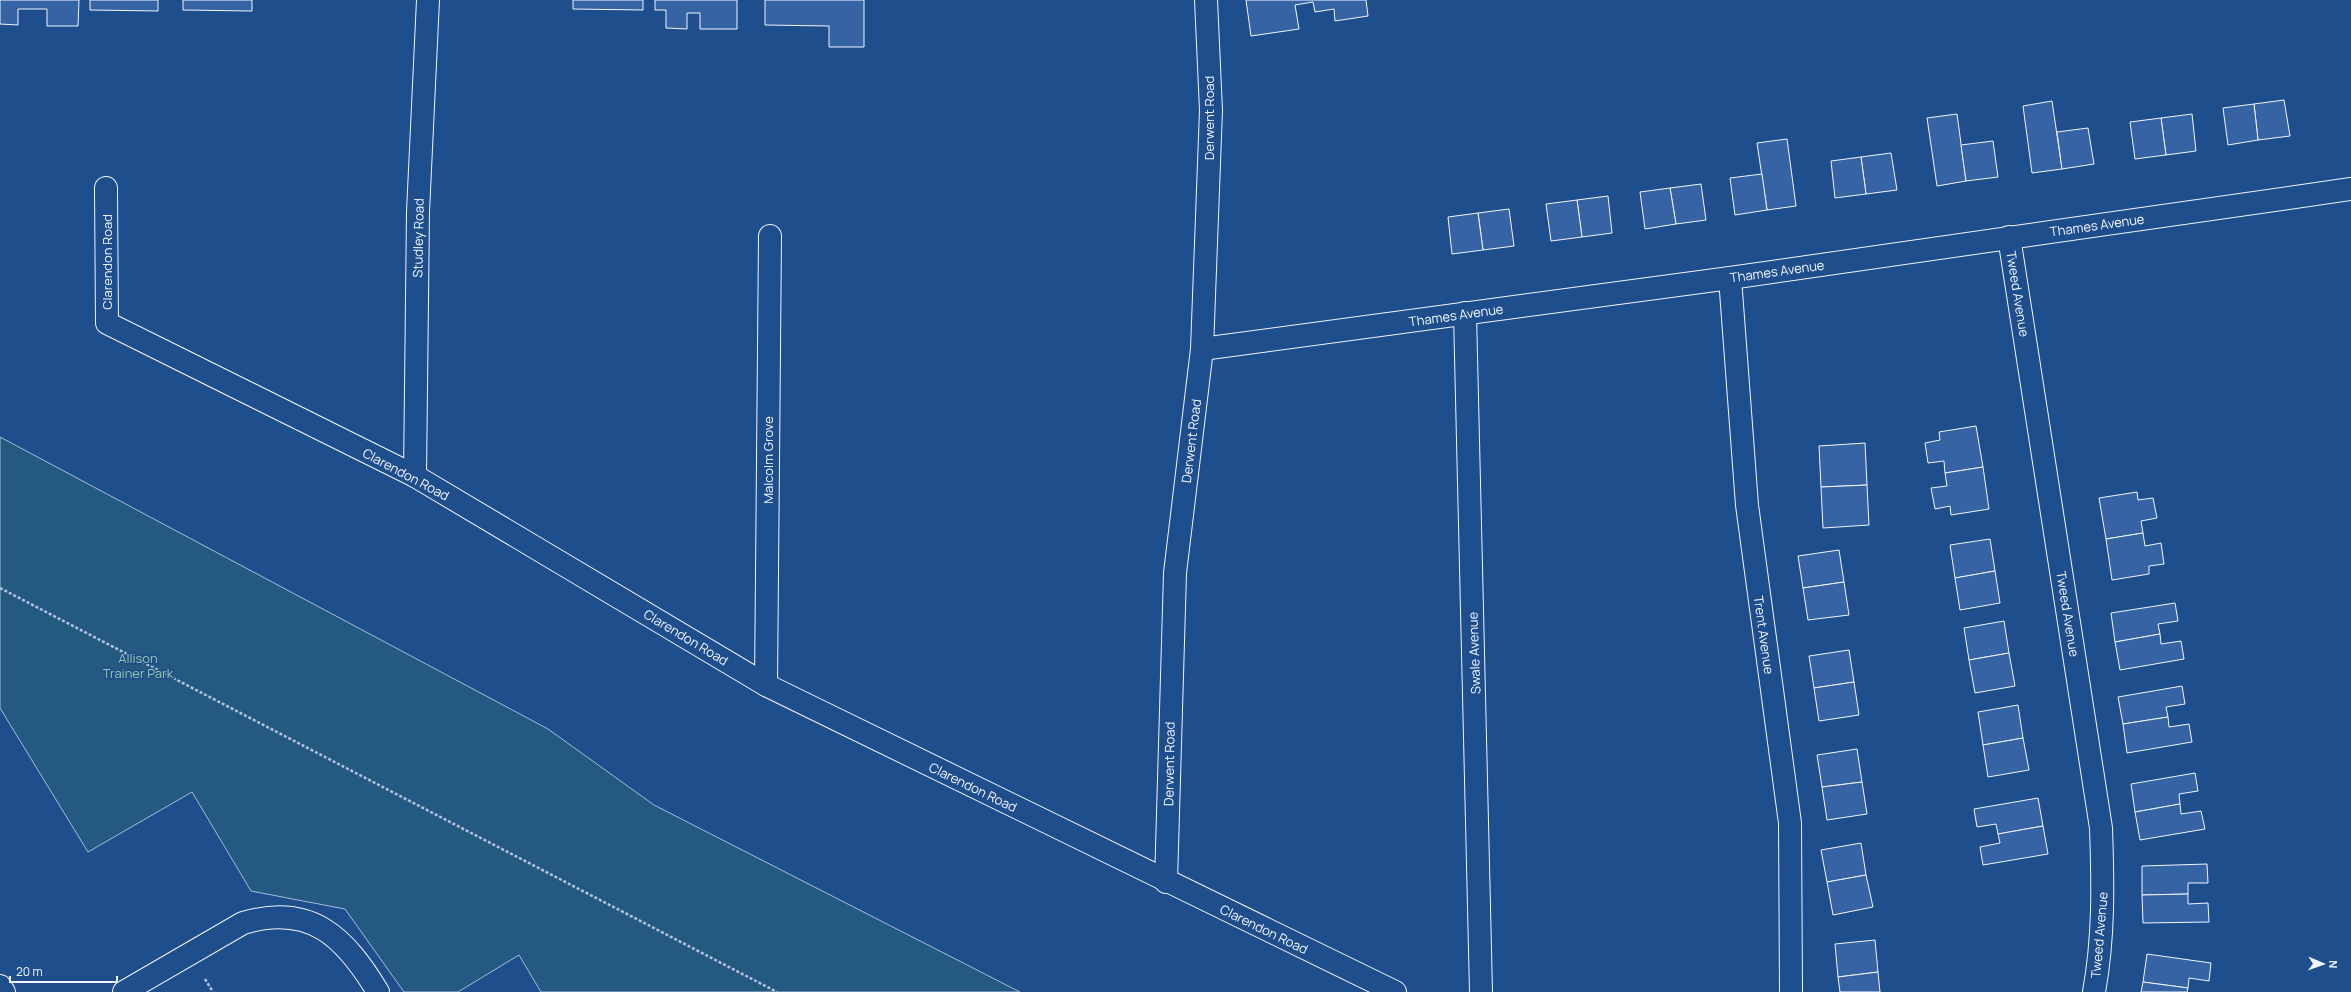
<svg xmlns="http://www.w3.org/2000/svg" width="2351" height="992" font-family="Manrope,sans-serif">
	<rect width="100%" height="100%" fill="#1f4e8c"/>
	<!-- green -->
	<polygon fill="#245a82" stroke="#a8bbd7" points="0,437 548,729 654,805 1020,992 541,992 519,955 458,992 404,992 345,909 251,891 192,792 88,852 0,708"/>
	<!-- building -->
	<g fill="#3563a3" stroke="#f2f6ff">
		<polygon points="0,0 79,0 78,26 47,26 47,9 18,9 18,25 0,24"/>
		<polygon points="90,0 158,0 158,11 90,10"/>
		<polygon points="183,0 252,0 252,11 183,10"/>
		<polygon points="573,0 643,0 643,10 573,9"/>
		<polygon points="655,0 737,0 737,29 700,29 700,13 687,13 687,29 666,28 666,10 655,10"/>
		<polygon points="765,0 864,0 864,47 829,47 829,26 765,25"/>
		<polygon points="1246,0 1366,0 1368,16 1335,21 1334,9 1315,12 1313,2 1295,5 1299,29 1251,36"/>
		<polygon points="2284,100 2290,136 2258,140 2254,104"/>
		<polygon points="2052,101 2062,169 2032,173 2023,106"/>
		<polygon points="2254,104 2258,140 2228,145 2223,108"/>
		<polygon points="1957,114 1966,181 1937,186 1927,118"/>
		<polygon points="2192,114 2196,151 2166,155 2161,118"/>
		<polygon points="2161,118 2166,155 2135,159 2130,122"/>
		<polygon points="2088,128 2094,164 2062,169 2057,132"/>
		<polygon points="1787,139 1796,206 1767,210 1757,143"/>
		<polygon points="1993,141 1998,177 1966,181 1961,145"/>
		<polygon points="1891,153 1897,190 1866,194 1861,157"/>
		<polygon points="1861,157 1866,194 1835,198 1831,161"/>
		<polygon points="1762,174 1767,210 1735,215 1730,178"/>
		<polygon points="1701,184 1706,220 1676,224 1670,188"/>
		<polygon points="1670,188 1676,224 1645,229 1640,192"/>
		<polygon points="1608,196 1612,233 1582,237 1577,200"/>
		<polygon points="1577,200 1582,237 1551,241 1546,204"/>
		<polygon points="1509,209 1514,246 1483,250 1478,213"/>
		<polygon points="1478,213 1483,250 1452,254 1448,217"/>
		<polygon points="1976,426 1983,467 1945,473 1944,461 1928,463 1925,443 1940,440 1939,432"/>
		<polygon points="1865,443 1867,485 1821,487 1819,446"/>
		<polygon points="1983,467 1989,509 1951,515 1950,506 1935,509 1931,488 1947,486 1945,473"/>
		<polygon points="1867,485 1869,525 1823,528 1821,487"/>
		<polygon points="2137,492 2138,500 2153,498 2157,518 2141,521 2143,533 2106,539 2099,498"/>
		<polygon points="2143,533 2145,546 2161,543 2164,564 2149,566 2149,574 2112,580 2106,539"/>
		<polygon points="1990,539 1995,571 1955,578 1950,545"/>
		<polygon points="1839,550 1844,582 1803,588 1798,556"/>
		<polygon points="1995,571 2000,603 1960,610 1955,578"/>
		<polygon points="1844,582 1849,615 1808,620 1803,588"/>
		<polygon points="2175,603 2178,621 2158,624 2160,634 2115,642 2111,613"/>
		<polygon points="2004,621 2009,653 1969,660 1964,628"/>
		<polygon points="2160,634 2161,644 2181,641 2184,659 2120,670 2115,642"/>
		<polygon points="1849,650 1854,682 1814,688 1809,656"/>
		<polygon points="2009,653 2015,686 1975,693 1969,660"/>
		<polygon points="1854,682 1859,715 1819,721 1814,688"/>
		<polygon points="2182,686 2185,704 2166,707 2168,717 2123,724 2118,697"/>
		<polygon points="2018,705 2023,738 1983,745 1978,712"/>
		<polygon points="2168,717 2169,727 2189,724 2192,742 2127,753 2123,724"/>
		<polygon points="2023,738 2029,770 1988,777 1983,745"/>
		<polygon points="1857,749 1862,782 1822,787 1817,755"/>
		<polygon points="2195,773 2198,791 2179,794 2180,804 2135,812 2131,784"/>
		<polygon points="1862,782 1867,814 1827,820 1822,787"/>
		<polygon points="2038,798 2043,826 1998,834 1996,824 1977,827 1974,809"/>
		<polygon points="2180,804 2181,814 2201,811 2205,829 2140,840 2135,812"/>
		<polygon points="2043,826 2048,854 1983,865 1980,847 2000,843 1998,834"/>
		<polygon points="1861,843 1866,875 1827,882 1821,850"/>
		<polygon points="2207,864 2208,883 2188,883 2188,894 2142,895 2142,866"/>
		<polygon points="1866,875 1873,907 1833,915 1827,882"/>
		<polygon points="2188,894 2188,904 2208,903 2209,922 2143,923 2142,895"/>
		<polygon points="1875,940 1878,972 1838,977 1835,944"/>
		<polygon points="2147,954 2211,963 2209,981 2189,978 2188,988 2143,982"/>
		<polygon points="1878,972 1880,992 1840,992 1838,977"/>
		<polygon points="2143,982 2188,988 2187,992 2141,992"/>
	</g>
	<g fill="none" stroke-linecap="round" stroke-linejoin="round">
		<defs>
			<g id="minor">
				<polyline points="106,188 107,323 415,476 766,685 1395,992"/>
				<path d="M2009 237 2101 828C2103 884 2104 937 2094 992"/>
				<polyline points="1730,278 1747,505 1790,823 1791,992"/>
				<polyline points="1465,313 1481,992"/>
				<polyline points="1202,349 1730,278 2351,189"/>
				<polyline points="415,476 418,212 428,0"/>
				<polyline points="766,685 770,236"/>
				<polyline points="1166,882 1175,573 1202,349 1211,110 1206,0"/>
				<polyline points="0,986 4,992"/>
				<path d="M124 992 243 923C311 903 345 937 378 992"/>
			</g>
		</defs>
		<!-- minor casing -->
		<use href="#minor" stroke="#f2f6ff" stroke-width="24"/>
		<!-- path -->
		<g stroke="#b3c4dc" stroke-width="2.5" stroke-dasharray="3 2" stroke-linecap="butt">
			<polyline points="0,588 777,992"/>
			<polyline points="205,979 213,992"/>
		</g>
		<!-- minor -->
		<use href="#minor" stroke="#1f4e8c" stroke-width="22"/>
	</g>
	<g text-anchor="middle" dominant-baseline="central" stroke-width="3" stroke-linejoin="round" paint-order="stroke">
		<!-- street labels -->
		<g font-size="13" fill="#f2f6ff" stroke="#1f4e8c">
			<text transform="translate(1209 118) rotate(-90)">Derwent Road</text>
			<text transform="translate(2097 225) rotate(-8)">Thames Avenue</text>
			<text transform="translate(418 238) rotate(-89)">Studley Road</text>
			<text transform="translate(107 262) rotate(-90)">Clarendon Road</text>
			<text transform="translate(1777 271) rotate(-8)">Thames Avenue</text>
			<text transform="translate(2018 294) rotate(81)">Tweed Avenue</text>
			<text transform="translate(1456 315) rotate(-8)">Thames Avenue</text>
			<text transform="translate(1191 441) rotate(-83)">Derwent Road</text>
			<text transform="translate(768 460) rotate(-90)">Malcolm Grove</text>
			<text transform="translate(406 474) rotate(28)">Clarendon Road</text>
			<text transform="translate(2068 614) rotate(81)">Tweed Avenue</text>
			<text transform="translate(1764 635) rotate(82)">Trent Avenue</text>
			<text transform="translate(686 637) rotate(31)">Clarendon Road</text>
			<text transform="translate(1474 653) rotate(-92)">Swale Avenue</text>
			<text transform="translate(1169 764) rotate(-89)">Derwent Road</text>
			<text transform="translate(973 787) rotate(26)">Clarendon Road</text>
			<text transform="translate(1264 929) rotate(26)">Clarendon Road</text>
			<text transform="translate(2099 935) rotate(-85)">Tweed Avenue</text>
		</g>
		<!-- park labels -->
		<g font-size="13" fill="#97c8a6" stroke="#1f4e8c">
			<text x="138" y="658">Allison<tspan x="138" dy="15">Trainer Park</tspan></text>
		</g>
	</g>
	<!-- north arrow -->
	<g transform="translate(2323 964) rotate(92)" stroke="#1f4e8c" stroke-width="3" paint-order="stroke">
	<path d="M0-3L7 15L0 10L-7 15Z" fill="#f2f6ff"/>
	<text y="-6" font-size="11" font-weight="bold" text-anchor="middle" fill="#f2f6ff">N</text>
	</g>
	<!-- scale -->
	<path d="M10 976v6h107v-6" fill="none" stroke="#f2f6ff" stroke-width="2"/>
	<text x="16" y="976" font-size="12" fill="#f2f6ff" stroke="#1f4e8c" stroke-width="3" paint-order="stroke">20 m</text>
</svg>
